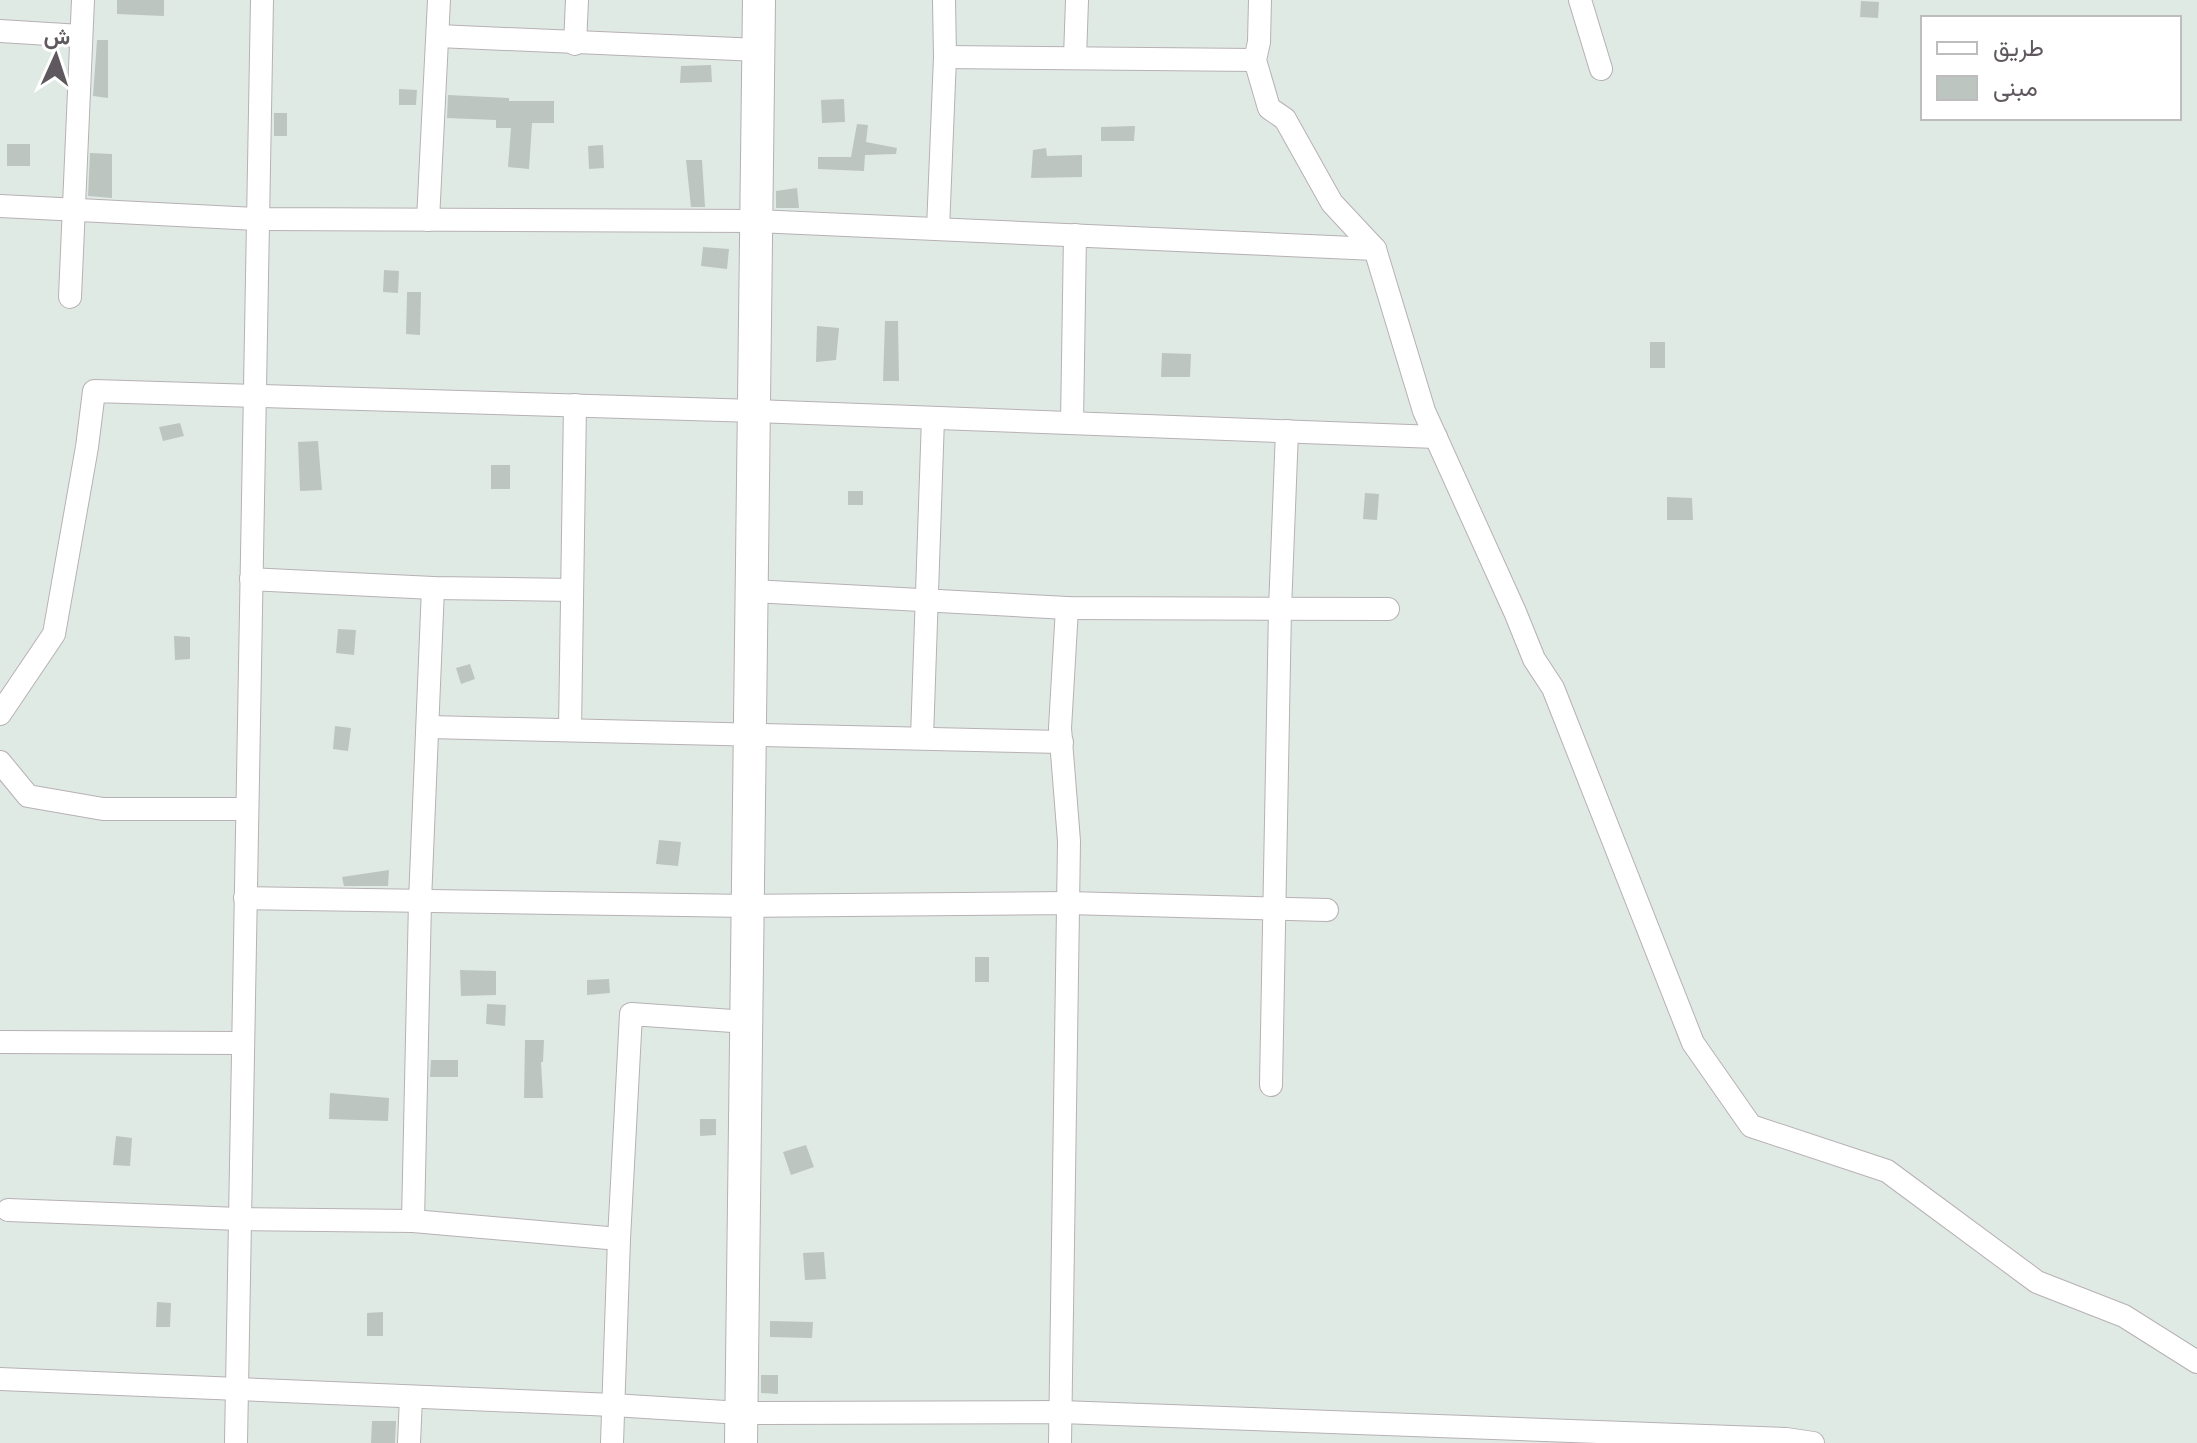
<svg xmlns="http://www.w3.org/2000/svg" width="2197" height="1443" font-family="Figtree,Vazirmatn,sans-serif">
	<rect width="100%" height="100%" fill="#e0eae4"/>
	<!-- building -->
	<g fill="#bcc5bf">
		<polygon points="117,0 164,0 164,16 117,14"/>
		<polygon points="1861,1 1879,2 1878,18 1860,17"/>
		<polygon points="97,40 108,40 108,98 93,96"/>
		<polygon points="711,65 712,82 680,83 681,66"/>
		<polygon points="399,89 417,90 416,105 399,105"/>
		<polygon points="448,95 509,98 509,101 554,101 554,123 532,123 529,169 508,167 511,128 496,128 496,120 447,118"/>
		<polygon points="844,99 845,122 822,123 821,100"/>
		<rect x="274" y="113" width="13" height="23"/>
		<polygon points="857,124 868,125 866,142 897,148 896,154 865,155 864,171 818,169 818,157 851,157"/>
		<polygon points="1135,126 1134,141 1101,141 1101,127"/>
		<rect x="7" y="144" width="23" height="22"/>
		<polygon points="603,145 604,168 589,169 588,146"/>
		<polygon points="1046,148 1047,156 1082,155 1082,177 1031,178 1033,150"/>
		<polygon points="90,153 112,154 112,198 88,196"/>
		<polygon points="686,160 702,160 705,207 691,207"/>
		<polygon points="797,188 799,208 776,208 776,191"/>
		<polygon points="703,247 729,249 727,269 701,266"/>
		<polygon points="384,270 399,271 398,293 383,292"/>
		<polygon points="407,292 421,292 420,335 406,334"/>
		<polygon points="885,321 898,321 899,381 883,381"/>
		<polygon points="817,326 839,328 836,360 816,362"/>
		<rect x="1650" y="342" width="15" height="26"/>
		<polygon points="1162,353 1191,354 1190,377 1161,377"/>
		<polygon points="180,423 184,436 163,441 159,427"/>
		<polygon points="318,441 322,490 300,491 298,442"/>
		<rect x="491" y="465" width="19" height="24"/>
		<rect x="848" y="491" width="15" height="14"/>
		<polygon points="1365,493 1379,494 1377,520 1363,519"/>
		<polygon points="1667,497 1692,498 1693,520 1667,520"/>
		<polygon points="338,629 356,630 354,655 336,653"/>
		<polygon points="174,636 190,637 190,659 175,660"/>
		<polygon points="470,664 475,679 461,684 456,668"/>
		<polygon points="335,726 351,728 348,751 333,749"/>
		<polygon points="659,840 681,842 678,866 656,864"/>
		<polygon points="389,870 388,886 344,886 342,877"/>
		<rect x="975" y="957" width="14" height="25"/>
		<polygon points="460,970 496,971 496,995 461,996"/>
		<polygon points="609,979 610,993 587,995 587,980"/>
		<polygon points="487,1004 506,1005 505,1026 486,1024"/>
		<polygon points="525,1040 544,1040 543,1062 541,1062 543,1098 524,1098"/>
		<polygon points="431,1060 458,1060 458,1077 430,1077"/>
		<polygon points="330,1093 389,1098 388,1121 329,1119"/>
		<polygon points="700,1119 716,1119 716,1135 700,1136"/>
		<polygon points="116,1136 132,1138 130,1166 113,1165"/>
		<polygon points="806,1145 814,1167 791,1175 783,1152"/>
		<polygon points="824,1252 826,1279 805,1280 803,1253"/>
		<polygon points="157,1302 171,1303 170,1327 156,1327"/>
		<polygon points="383,1312 383,1336 367,1336 367,1313"/>
		<polygon points="770,1321 813,1322 812,1338 770,1337"/>
		<polygon points="761,1375 778,1375 778,1394 761,1393"/>
		<polygon points="372,1421 396,1421 395,1443 371,1443"/>
	</g>
	<g fill="none" stroke-linecap="round" stroke-linejoin="round">
		<defs>
			<g id="street">
				<polyline points="1260,0 1259,42 1255,60 1269,108 1285,119 1332,203 1375,249 1424,411 1515,612 1534,659 1553,688 1693,1043 1751,1126 1887,1171 2037,1282 2124,1316 2197,1362"/>
				<polyline points="1580,0 1601,69"/>
				<polyline points="0,31 81,36"/>
				<polyline points="438,36 759,50"/>
				<polyline points="575,44 577,0"/>
				<polyline points="945,57 1255,60"/>
				<polyline points="1075,58 1077,0"/>
				<polyline points="0,206 258,219 758,221 1375,249"/>
				<polyline points="428,220 439,0"/>
				<polyline points="938,229 945,57 944,0"/>
				<polyline points="70,297 83,0"/>
				<polyline points="1072,423 1075,235"/>
				<polyline points="251,579 433,588 572,590"/>
				<polyline points="753,591 1067,608 1388,609"/>
				<polyline points="0,714 54,634 87,447 94,391 755,411 1436,437"/>
				<polyline points="429,727 1062,742"/>
				<polyline points="570,730 575,405"/>
				<polyline points="922,738 933,418"/>
				<polyline points="0,762 28,796 103,809 246,809"/>
				<polyline points="245,898 748,906 1068,903 1327,910"/>
				<polyline points="0,1042 242,1043"/>
				<polyline points="1271,1085 1280,609 1287,431"/>
				<polyline points="8,1210 239,1219 413,1221 619,1239"/>
				<polyline points="413,1221 420,901 433,588"/>
				<polyline points="0,1379 613,1405 741,1413 1061,1412 1786,1439 1813,1443"/>
				<polyline points="236,1443 262,0"/>
				<polyline points="409,1443 411,1397"/>
				<polyline points="612,1443 619,1239 631,1014 747,1022"/>
				<polyline points="1060,1443 1069,841 1060,728 1067,608"/>
			</g>
			<polyline id="secondary" points="741,1443 759,0"/>
		</defs>
		<!-- street casing -->
		<use href="#street" stroke="#b7b0b5" stroke-width="24"/>
		<!-- secondary casing -->
		<use href="#secondary" stroke="#b6afb5" stroke-width="34"/>
		<!-- street -->
		<use href="#street" stroke="#fff" stroke-width="22"/>
		<!-- secondary -->
		<use href="#secondary" stroke="#fff" stroke-width="32"/>
	</g>
	<!-- legend -->
	<rect x="1921" y="16" width="260" height="104" fill="#ffffff" stroke="#bfbcbf" stroke-width="2"/>
	<rect x="1937" y="42" width="40" height="12" fill="#ffffff" stroke="#bfbcbf" stroke-width="2"/>
	<text x="1993" y="56" font-size="24" fill="#5f585e">طريق</text>
	<rect x="1937" y="76" width="40" height="24" fill="#bcc5bf" stroke="#bfbcbf" stroke-width="2"/>
	<text x="1993" y="96" font-size="24" fill="#5f585e">مبنى</text>
	<!-- north arrow -->
	<g transform="translate(56 56) rotate(3)" stroke="#ffffff" stroke-width="6" paint-order="stroke">
	<path d="M0-6L14 30L0 20L-14 30Z" fill="#5f585e"/>
	<text y="-12" font-size="22" font-weight="bold" text-anchor="middle" fill="#5f585e">ش</text>
	</g>
</svg>
